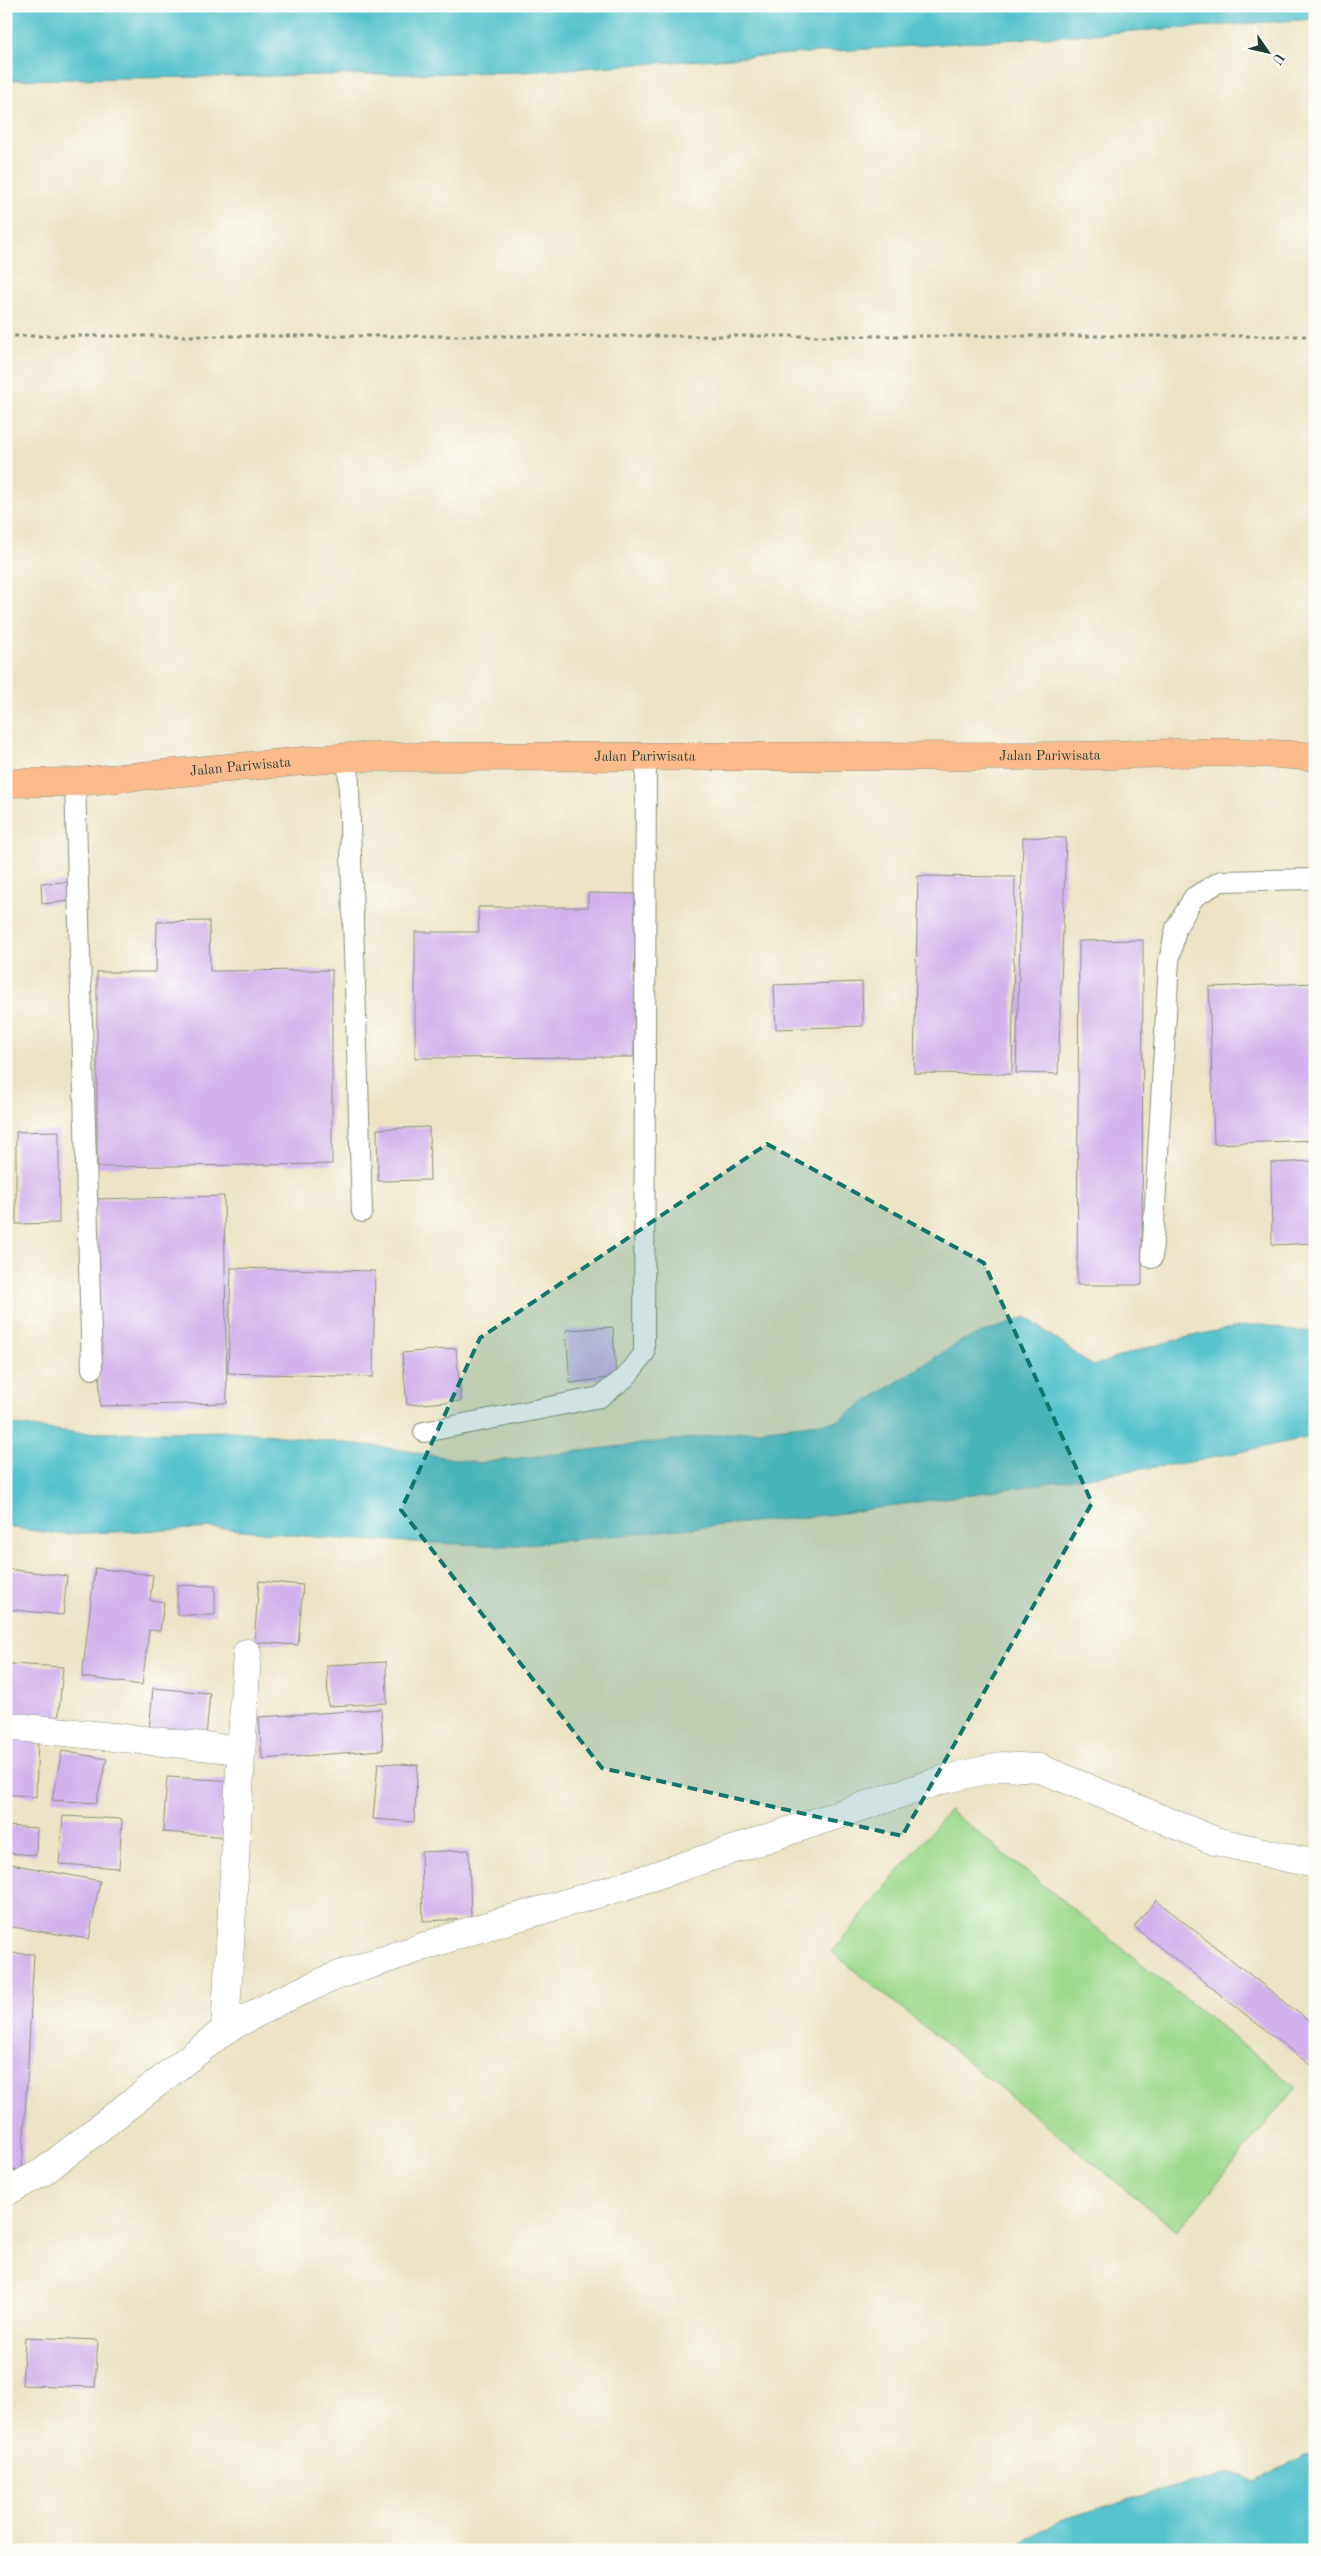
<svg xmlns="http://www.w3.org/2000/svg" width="1321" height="2556" font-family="'Old Standard TT',serif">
	<rect width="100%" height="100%" fill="#fdfcf7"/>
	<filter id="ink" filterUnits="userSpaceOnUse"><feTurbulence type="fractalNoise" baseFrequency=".02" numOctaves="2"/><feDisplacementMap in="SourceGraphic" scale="10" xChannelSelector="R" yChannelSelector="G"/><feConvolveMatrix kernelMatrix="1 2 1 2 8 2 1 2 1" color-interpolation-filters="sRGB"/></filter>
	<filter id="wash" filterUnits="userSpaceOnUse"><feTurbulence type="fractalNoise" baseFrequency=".0096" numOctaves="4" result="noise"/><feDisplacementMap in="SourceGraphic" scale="20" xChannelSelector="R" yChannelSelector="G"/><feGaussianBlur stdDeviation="1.12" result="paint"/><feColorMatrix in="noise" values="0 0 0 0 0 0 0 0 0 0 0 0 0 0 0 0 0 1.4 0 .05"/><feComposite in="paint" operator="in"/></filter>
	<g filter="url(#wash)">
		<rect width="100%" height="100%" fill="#ece3c4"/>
		<!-- green -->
		<polygon fill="#9eda8e" stroke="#5e8c61" points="949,1810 1296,2087 1177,2231 832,1952"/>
		<!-- water -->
		<g fill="#56c3ce" stroke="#3a8081">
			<polygon points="6,6 1315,6 1315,19 523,72 6,80"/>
			<path d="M1026 1317 1093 1366C1143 1347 1197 1333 1251 1325 1274 1322 1289 1337 1315 1329V1436L1196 1461 836 1514 507 1546 338 1539 220 1528 58 1534 6 1527V1424L79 1433 235 1431 384 1447 478 1463 836 1421 961 1341Z"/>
			<polygon points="1315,2453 1315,2543 1295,2550 1009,2550 1058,2522 1141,2496 1231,2473 1256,2481 1304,2455"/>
		</g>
		<g id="blocks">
			<!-- building -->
			<g fill="#d1b2ed">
				<polygon points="1023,837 1066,838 1058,1074 1016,1073"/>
				<polygon points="918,876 1015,877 1012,1074 914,1073"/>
				<polygon points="69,882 71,901 42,904 41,883"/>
				<polygon points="588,893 635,894 634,1057 415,1058 415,932 479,932 478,907 588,907"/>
				<polygon points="209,921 210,971 332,970 332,1164 97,1167 97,972 156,972 157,922"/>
				<polygon points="1143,940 1142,1285 1077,1285 1079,941"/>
				<polygon points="862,982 863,1026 776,1029 774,985"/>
				<polygon points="1315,983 1315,1140 1214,1144 1209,987"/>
				<polygon points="429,1127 430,1180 378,1181 377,1129"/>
				<polygon points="59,1131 59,1223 16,1224 16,1132"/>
				<polygon points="1315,1161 1315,1243 1272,1245 1271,1163"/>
				<polygon points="224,1196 227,1403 100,1406 96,1199"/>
				<polygon points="231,1268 375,1271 373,1377 228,1373"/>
				<polygon points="613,1327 616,1377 570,1383 566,1330"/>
				<polygon points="456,1348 461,1401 407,1405 402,1353"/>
				<polygon points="95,1568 153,1575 150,1600 164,1602 160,1631 149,1630 142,1685 82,1677"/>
				<polygon points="6,1569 67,1576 63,1615 6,1609"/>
				<polygon points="259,1581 303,1585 298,1645 254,1642"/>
				<polygon points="177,1585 215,1586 215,1615 177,1615"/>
				<polygon points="386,1662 387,1703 328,1706 327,1665"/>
				<polygon points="10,1664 63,1667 58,1722 6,1718"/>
				<polygon points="153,1688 210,1693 206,1737 149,1731"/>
				<polygon points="381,1709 383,1750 262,1759 259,1717"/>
				<polygon points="6,1736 38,1738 36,1797 6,1794"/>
				<polygon points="62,1751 107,1759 96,1803 52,1800"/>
				<polygon points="378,1763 418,1765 414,1822 373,1819"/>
				<polygon points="167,1777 235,1781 230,1837 163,1832"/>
				<polygon points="63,1816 122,1819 119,1868 59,1864"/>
				<polygon points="6,1826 37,1828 36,1855 6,1853"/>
				<polygon points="469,1850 471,1919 423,1921 421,1852"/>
				<polygon points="6,1863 100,1881 89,1939 6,1926"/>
				<polygon points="1156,1900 1315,2026 1315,2069 1134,1927"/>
				<polygon points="6,1953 34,1954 22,2170 6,2169"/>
				<polygon points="25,2337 98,2340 95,2387 22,2385"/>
			</g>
		</g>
	</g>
	<g filter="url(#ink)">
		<use href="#blocks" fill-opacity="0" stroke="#86907c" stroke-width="1"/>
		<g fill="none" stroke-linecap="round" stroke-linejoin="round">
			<defs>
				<g id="service">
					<polyline points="348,757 362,1212"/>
					<polyline points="75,782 92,1369"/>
					<polyline points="1152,1258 1169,961 1176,928 1194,897 1221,881 1315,879"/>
					<polyline points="424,1432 600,1397 626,1377 644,1354 646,755"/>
				</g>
				<g id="minor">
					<polyline points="6,1726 241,1750"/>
					<polyline points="225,2030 247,1653"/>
					<polyline points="6,2192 43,2172 225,2030 279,2001 336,1976 467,1932 624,1886 942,1780 1002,1766 1039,1768 1215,1841 1315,1864"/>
				</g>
				<g id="primary">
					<path id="s1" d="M6 783 75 782 348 757 1076 756C1156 754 1236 749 1315 757"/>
				</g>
			</defs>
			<!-- service casing -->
			<use href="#service" stroke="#86907c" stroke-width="22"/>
			<!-- minor casing -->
			<use href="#minor" stroke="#86907c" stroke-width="29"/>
			<!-- primary casing -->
			<use href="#primary" stroke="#86907c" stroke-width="29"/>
			<!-- path -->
			<polyline stroke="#86907c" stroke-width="3" stroke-dasharray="4 4" stroke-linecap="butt" points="6,336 1315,336"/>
			<!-- service -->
			<use href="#service" stroke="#fff" stroke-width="20"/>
			<!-- minor -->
			<use href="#minor" stroke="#fff" stroke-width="28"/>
			<!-- primary -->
			<use href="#primary" stroke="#fbbb8d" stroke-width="28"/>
		</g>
	</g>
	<!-- marked area -->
	<path fill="#0f766e" fill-opacity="0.2" stroke="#0f766e" stroke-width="4" stroke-dasharray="10 6" stroke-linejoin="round" d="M767 1144 984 1263 1092 1503 902 1836 602 1768 401 1510 480 1338Z"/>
	<g text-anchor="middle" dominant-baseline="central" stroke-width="4" stroke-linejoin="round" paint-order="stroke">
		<!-- street labels -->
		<g font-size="14" fill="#1f3d34" stroke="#fdfcf7">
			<text stroke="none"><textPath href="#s1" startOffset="640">Jalan Pariwisata</textPath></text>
			<text stroke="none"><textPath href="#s1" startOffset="1045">Jalan Pariwisata</textPath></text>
			<text stroke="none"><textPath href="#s1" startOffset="235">Jalan Pariwisata</textPath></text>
		</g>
	</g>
	<!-- margin -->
	<rect width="1321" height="2556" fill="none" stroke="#fdfcf7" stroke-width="25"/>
	<!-- north arrow -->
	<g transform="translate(1268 52) rotate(124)" stroke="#fdfcf7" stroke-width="4" paint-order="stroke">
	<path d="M0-4L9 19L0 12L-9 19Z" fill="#1f3d34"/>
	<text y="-8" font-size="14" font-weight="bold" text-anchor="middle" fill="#1f3d34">U</text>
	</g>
</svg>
